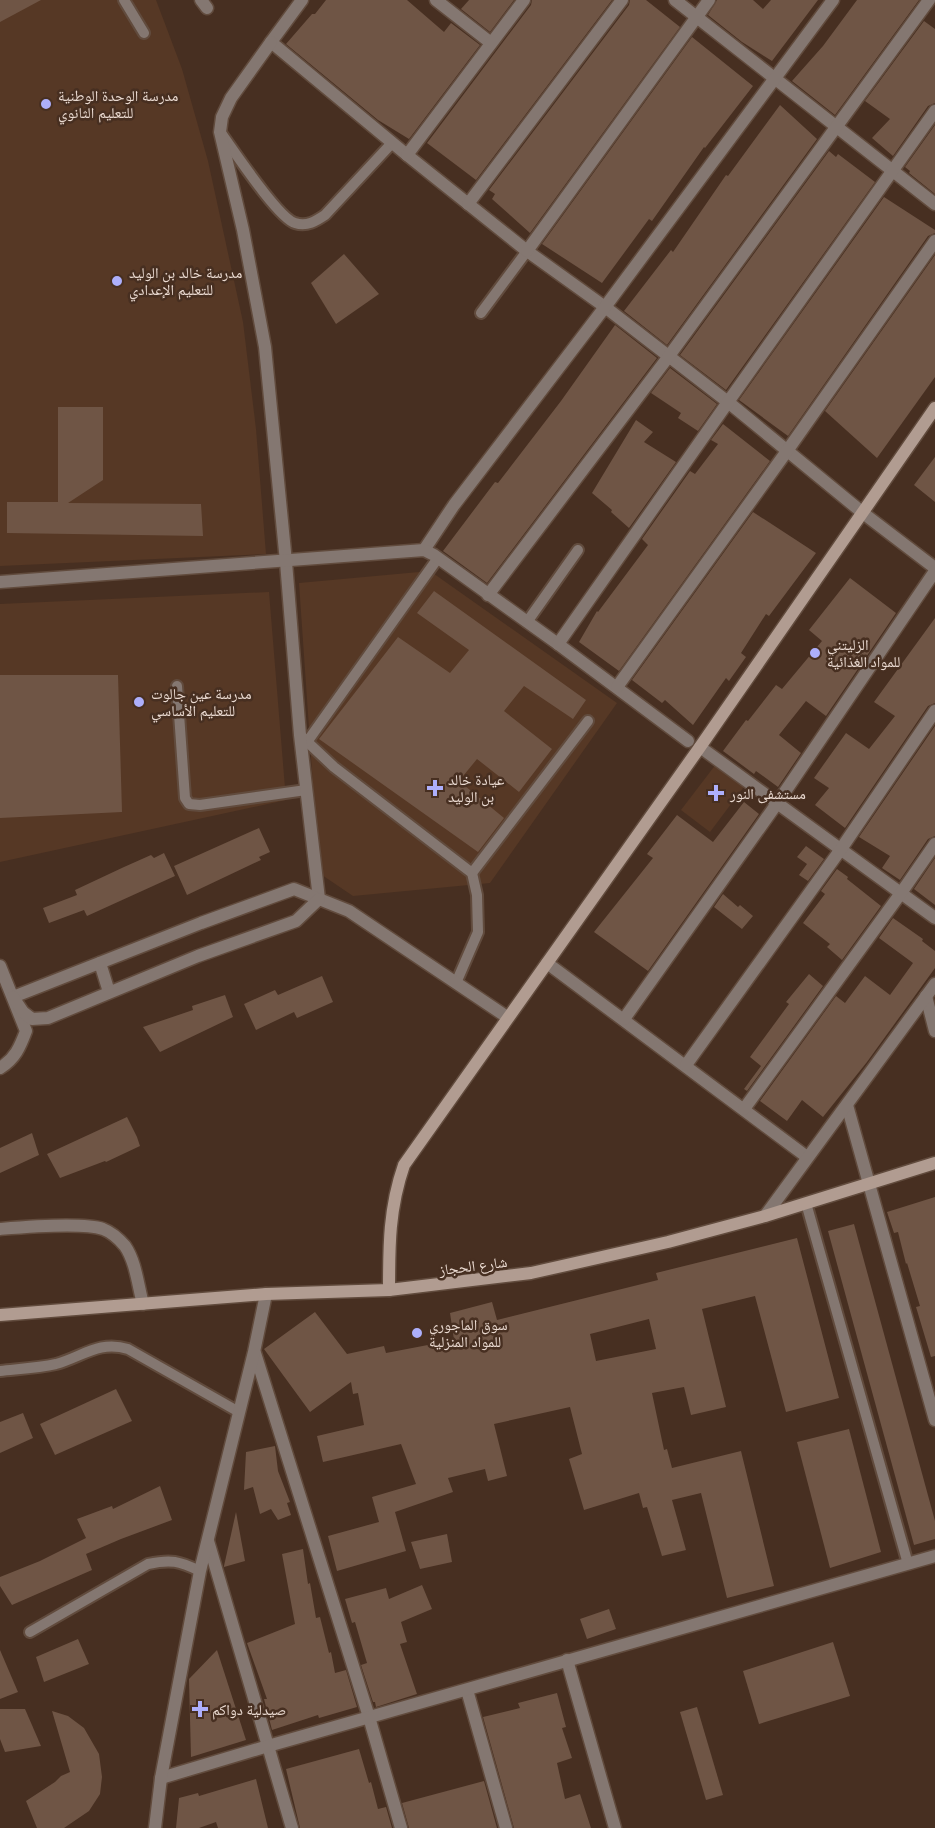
<svg xmlns="http://www.w3.org/2000/svg" width="935" height="1828" font-family="'PT Serif','Noto Naskh Arabic',serif">
	<rect width="100%" height="100%" fill="#472f21"/>
	<!-- built -->
	<g fill="#563825">
		<polygon points="0,0 156,0 182,69 208,161 243,322 256,429 266,554 0,566"/>
		<polygon points="430,571 617,703 490,883 353,896 319,873 299,583"/>
		<polygon points="269,592 286,800 0,862 0,604"/>
		<polygon points="723,755 752,776 710,832 681,810"/>
	</g>
	<!-- building -->
	<g fill="#6f5545" fill-rule="evenodd">
		<polygon points="0,0 41,0 0,22"/>
		<polygon points="326,0 407,0 444,32 451,23 480,45 409,139 378,120 286,44 312,14 315,14"/>
		<polygon points="469,0 514,0 490,32 461,9"/>
		<polygon points="532,0 612,0 476,180 427,143 531,5"/>
		<polygon points="630,0 646,0 680,27 530,233 492,199 495,194 489,190 629,5"/>
		<polygon points="717,0 753,0 763,9 771,0 818,0 772,61 742,42 708,15"/>
		<polygon points="857,0 919,0 835,115 792,81 823,46"/>
		<polygon points="924,21 935,29 935,103 928,106 893,156 872,138 890,119 865,101"/>
		<polygon points="692,37 753,86 705,148 704,147 652,221 649,219 602,283 542,244"/>
		<polygon points="780,105 817,139 667,345 624,311 671,250 673,252 726,175 728,176"/>
		<polygon points="935,125 935,194 909,173 910,171 905,167"/>
		<polygon points="829,151 836,157 838,154 875,182 726,390 680,355"/>
		<polygon points="884,197 935,230 935,233 928,236 788,436 739,400"/>
		<polygon points="344,254 379,294 336,324 311,283"/>
		<polygon points="935,255 935,377 877,458 825,411"/>
		<polygon points="615,325 657,358 487,583 443,551 495,482 498,483 561,401"/>
		<polygon points="670,368 717,404 698,431 678,418 681,413 651,393"/>
		<polygon points="58,407 103,407 103,480 68,503 201,504 203,536 7,533 7,502 58,502"/>
		<polygon points="636,420 653,432 644,442 676,462 629,528 611,512 612,510 592,493"/>
		<polygon points="723,424 770,461 619,671 579,642 597,611 598,612 648,545 642,539 690,471 695,474 718,444 711,440"/>
		<polygon points="935,457 935,502 914,485"/>
		<polygon points="753,512 816,553 769,616 766,614 741,653 746,657 729,681 726,678 693,725 665,700 662,703 632,680"/>
		<polygon points="850,578 896,613 826,716 806,701 779,735 801,753 778,787 756,771 754,774 723,751 746,720 748,721 776,685 782,689 822,641 809,630"/>
		<polygon points="434,591 586,700 573,719 524,686 504,711 552,749 519,792 477,759 459,781 504,818 478,852 319,739 398,637 450,673 469,650 417,613"/>
		<polygon points="935,618 935,703 928,706 845,828 815,805 829,788 814,778 846,733 869,749 895,716 874,702"/>
		<polygon points="0,675 118,675 122,812 0,818"/>
		<polygon points="935,726 935,836 928,839 900,880 882,868 890,856 859,837"/>
		<polygon points="744,802 759,814 648,971 594,932 653,858 647,854 677,815 713,842"/>
		<polygon points="259,828 270,852 259,857 261,860 187,895 174,866"/>
		<polygon points="806,846 824,859 808,881 799,875 807,864 797,857"/>
		<polygon points="164,853 175,876 87,916 84,910 49,923 43,908 77,895 75,890 124,867 151,855 154,858"/>
		<polygon points="935,858 935,905 914,889"/>
		<polygon points="837,869 848,877 847,879 881,906 842,960 827,947 830,944 803,923 825,894 821,891"/>
		<polygon points="723,894 738,907 740,905 753,916 742,929 714,907"/>
		<polygon points="893,918 923,939 922,941 935,951 935,968 867,1062 823,1117 802,1100 787,1121 760,1101 836,996 845,1003 865,976 890,995 913,963 879,938"/>
		<polygon points="809,974 823,986 747,1091 744,1089 761,1066 750,1057 789,1004 786,1002"/>
		<polygon points="322,976 333,1002 297,1018 294,1012 256,1030 244,1004 275,990 278,995"/>
		<polygon points="225,995 233,1017 160,1052 143,1027 193,1010 192,1006"/>
		<polygon points="127,1117 137,1137 140,1146 106,1162 105,1161 60,1178 47,1154"/>
		<polygon points="32,1133 39,1155 0,1173 0,1148"/>
		<polygon points="935,1197 935,1356 931,1357 916,1307 920,1306 907,1263 906,1264 898,1232 894,1233 887,1212"/>
		<polygon points="854,1224 935,1521 935,1539 914,1545 828,1231"/>
		<path d="M797 1238 839 1398 786 1412 755 1296 702 1309 726 1407 691 1415 684 1387 652 1393 664 1450 667 1449 672 1468 741 1451 774 1586 727 1598 701 1493 672 1500 686 1550 662 1556 647 1507 643 1508 639 1493 584 1510 569 1459 582 1454 570 1407 494 1424 507 1476 488 1481 485 1469 448 1478 453 1492 395 1512 406 1551 337 1571 328 1536 379 1522 372 1497 416 1484 401 1444 323 1462 317 1436 364 1425 358 1393 353 1394 351 1382 310 1412 264 1349 315 1312 347 1354 384 1346 386 1353 454 1340 450 1313 492 1302 497 1320 658 1280 656 1273ZM649 1319 656 1349 596 1361 590 1334Z"/>
		<polygon points="116,1389 132,1421 55,1455 40,1424"/>
		<polygon points="23,1413 33,1438 0,1453 0,1422"/>
		<polygon points="849,1429 881,1552 830,1568 797,1442"/>
		<polygon points="275,1446 278,1471 290,1502 287,1503 291,1515 278,1520 271,1509 260,1514 253,1487 244,1490 246,1452"/>
		<polygon points="160,1486 172,1520 121,1539 86,1554 92,1570 12,1605 0,1586 0,1577 40,1561 86,1538 77,1519 112,1506 113,1509"/>
		<polygon points="236,1512 245,1561 224,1567 224,1566"/>
		<polygon points="447,1534 452,1562 420,1569 411,1542"/>
		<polygon points="303,1549 308,1584 310,1583 316,1618 320,1617 329,1653 331,1652 335,1673 346,1670 357,1707 319,1718 318,1715 272,1730 264,1699 267,1699 247,1643 295,1624 282,1554"/>
		<polygon points="422,1585 432,1609 401,1622 407,1642 400,1644 417,1694 376,1707 375,1702 373,1702 361,1665 367,1663 355,1622 352,1623 345,1599 386,1588 389,1599"/>
		<polygon points="609,1609 616,1629 587,1639 580,1619"/>
		<polygon points="78,1639 89,1664 44,1682 36,1657"/>
		<polygon points="833,1642 850,1696 759,1724 743,1671"/>
		<polygon points="0,1650 18,1692 0,1699"/>
		<polygon points="217,1650 246,1740 191,1757 189,1679"/>
		<polygon points="557,1693 566,1727 562,1728 572,1758 557,1763 565,1799 580,1794 591,1828 514,1828 483,1717 520,1708 518,1703"/>
		<polygon points="697,1707 723,1795 706,1800 680,1712"/>
		<polygon points="0,1709 25,1709 41,1746 5,1752 0,1739"/>
		<polygon points="52,1711 68,1716 84,1728 99,1754 102,1777 100,1794 89,1811 64,1828 37,1828 26,1801 55,1782 61,1776 70,1772"/>
		<polygon points="359,1749 369,1783 371,1782 378,1809 386,1807 392,1828 300,1828 286,1769"/>
		<polygon points="256,1779 268,1828 218,1828 216,1822 199,1828 176,1828 179,1798 198,1793 199,1796"/>
		<polygon points="484,1781 497,1828 409,1828 402,1803"/>
	</g>
	<g fill="none" stroke-linecap="round" stroke-linejoin="round">
		<defs>
			<g id="lane">
				<polyline points="124,0 144,33"/>
				<path d="M221 133C234 151 278 218 295 223 307 227 316 221 325 215L392 143"/>
				<polyline points="481,313 527,251"/>
				<polyline points="527,622 578,550"/>
				<polyline points="177,686 185,798 189,804 200,805 306,790"/>
				<polyline points="300,735 334,767 472,873 477,895 478,932 456,983"/>
				<polyline points="307,742 438,558"/>
				<polyline points="472,873 588,721"/>
				<polyline points="806,1203 908,1564"/>
				<path d="M0 1371C18 1369 38 1368 56 1364 82 1357 99 1340 128 1349L239 1412"/>
				<path d="M30 1632 148 1564C171 1559 179 1561 200 1571"/>
			</g>
			<g id="street">
				<polyline points="201,0 207,8"/>
				<polyline points="302,0 271,42 407,155 527,251 605,307 728,402 863,513 935,568"/>
				<polyline points="436,0 491,43"/>
				<polyline points="675,0 935,204"/>
				<polyline points="271,42 231,98 222,117 220,132 243,230 265,347 286,562 300,735 319,899"/>
				<polyline points="407,155 524,0"/>
				<polyline points="468,204 622,0"/>
				<polyline points="527,251 709,0"/>
				<polyline points="424,550 454,505 605,307 833,0"/>
				<polyline points="0,582 424,550 434,555 558,644 688,741"/>
				<polyline points="488,595 669,356 929,0"/>
				<polyline points="558,644 728,402 935,111"/>
				<polyline points="617,687 787,451 935,241"/>
				<polyline points="700,747 935,918"/>
				<polyline points="100,963 109,992"/>
				<polyline points="547,963 807,1157"/>
				<path d="M0 966 26 1031C20 1047 15 1059 0 1068"/>
				<polyline points="926,996 935,1031"/>
				<polyline points="13,997 201,923 294,889 349,911 507,1017"/>
				<polyline points="13,997 23,1012 32,1019 48,1018 198,956 296,921 319,899"/>
				<polyline points="624,1019 778,802 935,571"/>
				<polyline points="686,1065 841,849 935,711"/>
				<polyline points="847,1105 935,1420"/>
				<polyline points="744,1109 901,893 935,844"/>
				<polyline points="765,1216 935,984"/>
				<path d="M0 1229C24 1227 82 1222 103 1229 111 1232 119 1239 125 1246 136 1262 138 1286 143 1304"/>
				<polyline points="255,1353 369,1717 401,1828"/>
				<polyline points="208,1541 292,1828"/>
				<polyline points="567,1660 615,1828"/>
				<polyline points="467,1690 506,1828"/>
				<polyline points="161,1778 268,1746 935,1556"/>
				<polyline points="155,1828 161,1778 200,1571 254,1352 266,1294"/>
			</g>
			<g id="secondary">
				<path d="M389 1290C389 1246 389 1208 404 1165L700 747 935 408"/>
				<polyline points="0,1315 266,1294 389,1290 531,1273 668,1242 765,1216 935,1163"/>
			</g>
		</defs>
		<!-- lane casing -->
		<use href="#lane" stroke="#614b3d" stroke-width="14"/>
		<!-- street casing -->
		<use href="#street" stroke="#614b3d" stroke-width="15"/>
		<!-- secondary casing -->
		<use href="#secondary" stroke="#614b3d" stroke-width="15"/>
		<!-- lane -->
		<use href="#lane" stroke="#847771" stroke-width="10"/>
		<!-- street -->
		<use href="#street" stroke="#847771" stroke-width="12"/>
		<!-- secondary -->
		<use href="#secondary" stroke="#b19c91" stroke-width="12"/>
	</g>
	<!-- markers -->
	<g fill="#adaffb" stroke="#472f21" stroke-width="2">
		<circle cx="46" cy="104" r="6"/>
		<circle cx="117" cy="281" r="6"/>
		<circle cx="815" cy="653" r="6"/>
		<circle cx="139" cy="702" r="6"/>
		<path d="M432 779h6v6h6v6h-6v6h-6v-6h-6v-6h6z"/>
		<path d="M713 784h6v6h6v6h-6v6h-6v-6h-6v-6h6z"/>
		<circle cx="417" cy="1333" r="6"/>
		<path d="M197 1700h6v6h6v6h-6v6h-6v-6h-6v-6h6z"/>
	</g>
	<g text-anchor="middle" dominant-baseline="central" stroke-width="5" stroke-linejoin="round" paint-order="stroke">
		<!-- poi labels -->
		<g font-size="15" fill="#ebdbd2" stroke="#472f21" text-anchor="start">
			<text x="58" y="95">مدرسة الوحدة الوطنية<tspan x="58" dy="17">للتعليم الثانوي</tspan></text>
			<text x="129" y="272">مدرسة خالد بن الوليد<tspan x="129" dy="17">للتعليم الإعدادي</tspan></text>
			<text x="827" y="644">الزليتني<tspan x="827" dy="17">للمواد الغذائية</tspan></text>
			<text x="151" y="693">مدرسة عين جالوت<tspan x="151" dy="17">للتعليم الأساسي</tspan></text>
			<text x="448" y="779">عيادة خالد<tspan x="448" dy="17">بن الوليد</tspan></text>
			<text x="730" y="793">مستشفى النور</text>
			<text x="429" y="1324">سوق الماجوري<tspan x="429" dy="17">للمواد المنزلية</tspan></text>
			<text x="212" y="1709">صيدلية دواكم</text>
		</g>
		<!-- street labels -->
		<g font-size="15" fill="#ebdbd2" stroke="#472f21">
			<text transform="translate(473 1265) rotate(-7)">شارع الحجاز</text>
		</g>
	</g>
</svg>
